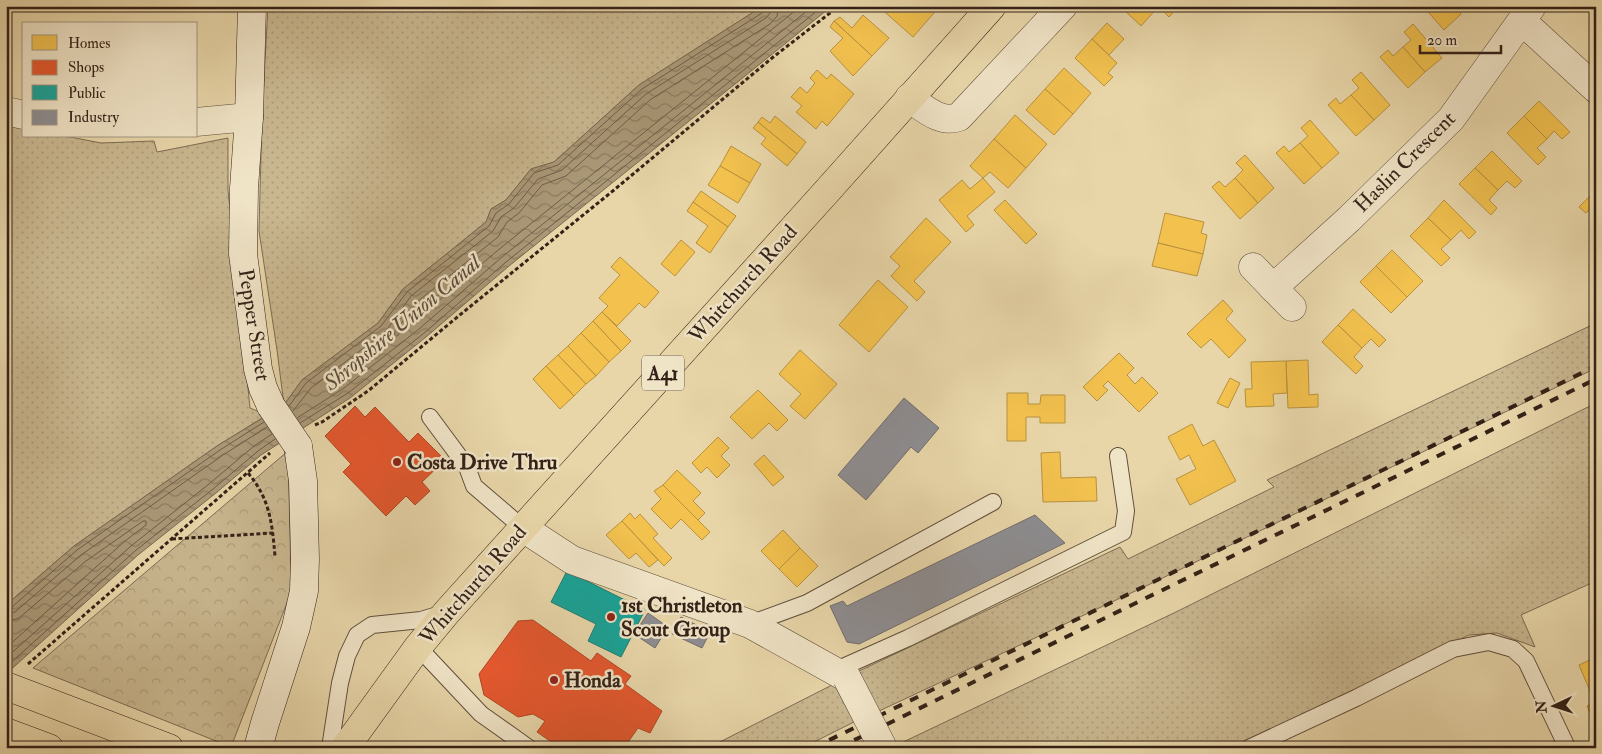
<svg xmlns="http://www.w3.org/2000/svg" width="1602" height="754" font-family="'IM FELL Double Pica',serif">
	<defs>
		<pattern id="grass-dots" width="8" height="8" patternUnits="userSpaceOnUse" patternTransform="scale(1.25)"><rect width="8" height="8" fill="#c9b790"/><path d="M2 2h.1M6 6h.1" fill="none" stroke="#ad9d7b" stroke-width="1.8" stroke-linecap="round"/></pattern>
		<pattern id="forest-crowns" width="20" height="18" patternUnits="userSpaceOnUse" patternTransform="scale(1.25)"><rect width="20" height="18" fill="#c9b790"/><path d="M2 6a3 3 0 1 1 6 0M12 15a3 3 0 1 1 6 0" fill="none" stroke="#ad9d7b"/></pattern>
		<pattern id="water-waves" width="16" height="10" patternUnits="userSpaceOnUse" patternTransform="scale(1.25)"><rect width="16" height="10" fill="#aa9877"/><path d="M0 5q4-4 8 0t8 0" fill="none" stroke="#8b7c61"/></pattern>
	</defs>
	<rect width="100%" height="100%" fill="#e8d6a9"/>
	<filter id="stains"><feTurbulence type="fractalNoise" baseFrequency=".004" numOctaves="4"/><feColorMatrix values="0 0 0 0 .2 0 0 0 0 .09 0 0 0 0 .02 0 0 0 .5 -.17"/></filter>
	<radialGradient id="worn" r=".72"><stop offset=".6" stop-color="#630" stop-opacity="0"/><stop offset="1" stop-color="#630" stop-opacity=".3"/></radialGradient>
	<!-- grass -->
	<g fill="url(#grass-dots)" stroke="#7e6c54">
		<polygon points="268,6 763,6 639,85 554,162 531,169 506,200 491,209 486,222 403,289 378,323 302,380 284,405 277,350 259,231 262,116"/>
		<polygon points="6,125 24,129 24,136 65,136 101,143 154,141 157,152 228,138 228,190 250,408 267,415 217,446 74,546 6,605"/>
		<polygon points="1596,323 1596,368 1146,586 877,712 859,671 1120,547 1128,559 1274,487 1267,480"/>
		<polygon points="1596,403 1596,581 1521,615 1535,647 1497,633 1469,635 1232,748 899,748 897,745 1178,611"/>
		<polygon points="834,684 854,722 802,748 708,748"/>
	</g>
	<!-- forest -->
	<polygon fill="url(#forest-crowns)" stroke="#7e6c54" points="288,451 291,579 290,595 231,747 33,668"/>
	<!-- water -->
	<polygon fill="url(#water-waves)" stroke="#7a6851" points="763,6 832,6 509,266 426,337 350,398 261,455 216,493 138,555 6,674 6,605 74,546 217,446 284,405 302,380 378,323 403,289 486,222 491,209 506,200 531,169 554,162 639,85"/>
	<!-- homes -->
	<g fill="#f2c14e" stroke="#b9913e">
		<polygon points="878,6 940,6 913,37"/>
		<polygon points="1124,6 1158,6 1158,7 1141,26 1122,8"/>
		<polygon points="1158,6 1179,6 1169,17"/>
		<polygon points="1423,6 1455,6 1461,14 1444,30"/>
		<polygon points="863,15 889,38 872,56 834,21 840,17 852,28"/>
		<polygon points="834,21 872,56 853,76 830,51 843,38 830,27"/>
		<polygon points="1107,23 1124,39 1109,55 1092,39"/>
		<polygon points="1413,24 1442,58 1425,72 1403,47 1411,40 1404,32"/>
		<polygon points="1092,39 1117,63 1108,73 1113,77 1104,86 1075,58"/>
		<polygon points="1403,47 1425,72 1408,88 1380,57 1388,50 1393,56"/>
		<polygon points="1064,68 1091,93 1073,114 1045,89"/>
		<polygon points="817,70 827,79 831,74 854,94 827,126 822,121 816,129 796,112 802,106 791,97 800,87 807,93 815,83 810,78"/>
		<polygon points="1361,72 1390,105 1374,120 1351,95 1359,88 1352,80"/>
		<polygon points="1045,89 1073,114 1054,135 1026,110"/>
		<polygon points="1351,95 1374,120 1356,136 1328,105 1336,98 1340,104"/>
		<polygon points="1539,101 1570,132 1562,139 1554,131 1547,139 1524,116"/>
		<polygon points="1015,115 1047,144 1026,168 994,139"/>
		<polygon points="775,116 806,142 797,154 758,122 762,117 770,123"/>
		<polygon points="1524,116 1547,139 1537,148 1546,157 1538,165 1507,133"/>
		<polygon points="1310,120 1339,153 1322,168 1300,143 1308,136 1301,128"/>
		<polygon points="758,122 797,154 787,166 761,144 766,138 753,128"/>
		<polygon points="994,139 1026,168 1008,188 990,172 983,178 970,166"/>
		<polygon points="1300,143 1322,168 1304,184 1276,153 1284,146 1289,152"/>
		<polygon points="731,146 761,164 750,183 720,166"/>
		<polygon points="1492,151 1522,181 1515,188 1507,181 1498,190 1475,168"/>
		<polygon points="1245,155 1274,188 1258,203 1235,178 1243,170 1236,163"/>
		<polygon points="720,166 750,183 738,203 708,185"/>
		<polygon points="1475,168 1498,190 1489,200 1497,208 1491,215 1459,184"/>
		<polygon points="983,178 995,192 967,216 974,225 966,232 939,200 962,180 970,189"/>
		<polygon points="1235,178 1258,203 1240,219 1212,187 1219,181 1225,187"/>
		<polygon points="1596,190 1596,207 1593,205 1586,213 1579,207"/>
		<polygon points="701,191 736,216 728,227 693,202"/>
		<polygon points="1005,200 1037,234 1026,244 994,210"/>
		<polygon points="1444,200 1476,232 1469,239 1461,230 1451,240 1428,218"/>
		<polygon points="693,202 728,227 710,253 696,243 708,226 687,211"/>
		<polygon points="1165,213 1204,222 1201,233 1207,235 1203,254 1158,243"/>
		<polygon points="926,218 951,242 914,281 925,292 917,301 891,276 900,266 890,257"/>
		<polygon points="1428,218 1451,240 1441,249 1450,258 1441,266 1410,236"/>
		<polygon points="681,240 695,252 675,276 661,264"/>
		<polygon points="1158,243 1203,254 1197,276 1152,266"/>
		<polygon points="1392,250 1423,281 1407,297 1376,266"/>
		<polygon points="620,257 659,292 645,308 639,303 617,326 602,312 608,306 599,298 620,275 611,267"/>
		<polygon points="1376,266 1407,297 1391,313 1360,282"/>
		<polygon points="878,280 908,307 869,352 839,325"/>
		<polygon points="1223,300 1233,311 1226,319 1246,340 1229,358 1211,339 1201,348 1187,334"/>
		<polygon points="1353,309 1386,340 1379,347 1371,339 1362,348 1338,325"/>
		<polygon points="602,312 631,341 621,351 593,321"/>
		<polygon points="593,321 621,351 609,362 581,333"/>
		<polygon points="1338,325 1362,348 1354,357 1363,366 1356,374 1322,342"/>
		<polygon points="581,333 609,362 596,376 568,346"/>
		<polygon points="568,346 596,376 586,384 558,355"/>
		<polygon points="800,350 837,384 805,419 790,406 801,394 779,374"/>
		<polygon points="1119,353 1134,368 1127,375 1135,384 1142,377 1158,393 1139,412 1108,381 1103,386 1108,390 1097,401 1083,387"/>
		<polygon points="558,355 586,384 574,396 546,366"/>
		<polygon points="1308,360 1309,395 1318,394 1318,407 1288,408 1286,361"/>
		<polygon points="1286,361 1287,393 1273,394 1274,406 1246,407 1245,389 1252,389 1251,362"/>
		<polygon points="546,366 574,396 560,409 533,379"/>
		<polygon points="1230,378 1240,383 1228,408 1217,403"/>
		<polygon points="758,390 788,420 777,431 769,423 752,439 730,417"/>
		<polygon points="1007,393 1028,393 1028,404 1040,404 1041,395 1065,395 1065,423 1040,423 1040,417 1026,417 1026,441 1007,441"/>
		<polygon points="1192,424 1203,446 1214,440 1236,481 1190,505 1176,479 1196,469 1189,455 1180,460 1168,437"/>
		<polygon points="718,437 729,448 721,456 730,465 717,478 707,467 701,473 692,463"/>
		<polygon points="1060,452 1061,478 1096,477 1097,501 1043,502 1041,453"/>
		<polygon points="764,455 784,477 773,486 754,464"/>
		<polygon points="677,470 701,493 693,501 705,513 698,520 663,485"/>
		<polygon points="663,485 710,532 702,540 681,519 671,529 651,509 661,499 654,491"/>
		<polygon points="630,513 635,519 640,514 658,534 653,538 672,558 664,566 622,521"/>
		<polygon points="622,521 658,560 649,567 636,553 629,559 606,535"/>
		<polygon points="783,530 800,548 779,569 761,551"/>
		<polygon points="800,548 818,566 797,587 779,569"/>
		<polygon points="1596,657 1596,722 1594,723 1587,706 1595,703 1579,665"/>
	</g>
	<!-- shops -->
	<g fill="#e4572e" stroke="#af4727">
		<polygon points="355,406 365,417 375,407 409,442 418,433 445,460 422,482 430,491 415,505 406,496 386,516 343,472 351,464 325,436"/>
		<polygon points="533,620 591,661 597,653 631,676 625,684 662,711 650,733 638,728 624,748 560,748 537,732 545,721 533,714 518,717 484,695 479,674 518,621"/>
	</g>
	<!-- public -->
	<polygon fill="#17a398" stroke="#1f7c71" points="567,571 645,610 621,657 588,641 596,624 551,602"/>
	<!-- industry -->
	<g fill="#8d8d92" stroke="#726d6d">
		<polygon points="904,398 939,428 918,453 911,447 866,500 838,475"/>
		<polygon points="1035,515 1065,543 859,644 847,642 830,606 843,601 847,606"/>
		<polygon points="648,613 668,627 655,648 634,634"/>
		<polygon points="681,617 710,632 702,648 672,634"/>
	</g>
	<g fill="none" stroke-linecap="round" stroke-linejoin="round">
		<!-- shore -->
		<g stroke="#6e5c47" stroke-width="1">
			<polyline points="779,6 777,16 770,24 650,100 566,176 542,185 519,213 507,222 498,237 417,302 394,333 394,336 397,336 497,251 801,6"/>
			<polygon points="357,362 360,363 360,366 332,387 329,386 330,383"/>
			<polyline points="289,406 306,383 381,326 407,292 489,226 496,213 509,204 534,173 558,165 642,89 762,13 765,6"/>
			<polyline points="293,411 311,388 386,331 411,296 493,231 501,217 514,208 538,179 562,170 646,94 766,18 770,13 771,6"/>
			<polyline points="297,418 344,388 419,329 502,257 813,6"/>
			<polyline points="300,423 348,393 423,334 506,262 823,6"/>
			<polyline points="6,608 12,607 77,550 220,450 264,422"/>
			<polyline points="6,614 15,612 81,555 223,455 267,427"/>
			<polyline points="6,622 19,618 86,561 143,521 146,521 146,525 125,541 6,648"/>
			<polyline points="6,658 131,546 209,484 254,446 272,434"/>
			<polyline points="6,667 135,551 213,489 258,451 275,439"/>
		</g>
		<defs>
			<g id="lane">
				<polyline points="430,417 467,467 474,486 523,528"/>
				<polyline points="750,624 807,603 993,502"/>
				<polyline points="418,647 481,714 529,748"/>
				<polyline points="834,671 908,638 1123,532 1126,511 1118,456"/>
				<polyline points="330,748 340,683 347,656 357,635 372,625 421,620 444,613"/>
				<polyline points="1249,748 1356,698 1453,649 1489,642 1513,649 1526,661 1566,745"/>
			</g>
			<g id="street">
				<polyline points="1522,21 1596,89"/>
				<path d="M909 98C924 108 940 124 959 117L1063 6"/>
				<polyline points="6,111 24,115"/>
				<polyline points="196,122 249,117"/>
				<polyline points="1253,267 1292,307"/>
				<polyline points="1273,288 1349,219 1451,119 1532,6"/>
				<polyline points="523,528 572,560 750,624 847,678"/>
			</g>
			<g id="secondary">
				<polyline points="252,6 249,117 244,188 243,254 258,369 263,388 271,406"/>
				<polyline points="258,748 265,723 296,627 304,591 305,559 303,481 298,446"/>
			</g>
			<g id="highway">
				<polyline points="6,686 169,748"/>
				<polyline points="6,732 49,748"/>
				<polyline points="345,748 418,647 447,612 828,190 992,6"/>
			</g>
		</defs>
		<!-- lane casing -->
		<use href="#lane" stroke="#604e3c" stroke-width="18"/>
		<!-- street casing -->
		<use href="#street" stroke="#604e3c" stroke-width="29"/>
		<!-- secondary casing -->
		<use href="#secondary" stroke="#332117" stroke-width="29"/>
		<!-- highway casing -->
		<use href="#highway" stroke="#332117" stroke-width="29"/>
		<!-- path -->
		<g stroke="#332117" stroke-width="3" stroke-dasharray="4 2.5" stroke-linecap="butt">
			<polyline points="315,425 322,422 368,391 461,314 614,190 772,58 839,6"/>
			<path d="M248 473C270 499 272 523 275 556"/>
			<polyline points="172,539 273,533"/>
			<polyline points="28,664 270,453"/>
		</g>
		<!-- lane -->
		<use href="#lane" stroke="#f0e4c7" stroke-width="16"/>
		<!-- street -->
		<use href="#street" stroke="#f0e4c7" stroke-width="28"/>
		<!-- secondary -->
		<use href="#secondary" stroke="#f0e4c7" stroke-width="28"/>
		<!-- highway -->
		<use href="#highway" stroke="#e8d6a9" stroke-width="28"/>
		<!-- rail -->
		<g stroke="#332117" stroke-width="4" stroke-dasharray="9 9" stroke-linecap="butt">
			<polyline points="813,748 1596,366"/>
			<polyline points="838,748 1596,379"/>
		</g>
		<defs>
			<polyline id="street-bridge" points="847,678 883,748"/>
			<polyline id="secondary-bridge" points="271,406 298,446"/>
		</defs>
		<!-- street-bridge casing -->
		<use href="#street-bridge" stroke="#604e3c" stroke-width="29" stroke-linecap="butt"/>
		<!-- secondary-bridge casing -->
		<use href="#secondary-bridge" stroke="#332117" stroke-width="29" stroke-linecap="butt"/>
		<!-- street-bridge -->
		<use href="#street-bridge" stroke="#f0e4c7" stroke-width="28"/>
		<!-- secondary-bridge -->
		<use href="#secondary-bridge" stroke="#f0e4c7" stroke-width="28"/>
	</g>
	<!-- markers -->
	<g fill="#8f2418" stroke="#f0e4c7" stroke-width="2">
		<circle cx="397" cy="462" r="5"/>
		<circle cx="611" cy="617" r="5"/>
		<circle cx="554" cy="680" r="5"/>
	</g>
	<g text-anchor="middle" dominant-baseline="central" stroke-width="5" stroke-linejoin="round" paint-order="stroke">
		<!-- shield labels -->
		<rect fill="#f0e4c7" stroke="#6c5c4c" stroke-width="1" x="642" y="355.5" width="42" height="35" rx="4"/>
		<g font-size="20" font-weight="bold" fill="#332117">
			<text x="663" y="373">A41</text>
		</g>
		<!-- street labels -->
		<g font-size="21" fill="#332117" stroke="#f0e4c7">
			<text transform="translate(1405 162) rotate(-45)">Haslin Crescent</text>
			<text transform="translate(743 284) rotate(-48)">Whitchurch Road</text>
			<text transform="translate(254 325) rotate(81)">Pepper Street</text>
			<text transform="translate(473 585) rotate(-49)">Whitchurch Road</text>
		</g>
		<!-- poi labels -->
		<g font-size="21" font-weight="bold" fill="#332117" stroke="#f0e4c7" text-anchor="start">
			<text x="407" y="462">Costa Drive Thru</text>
			<text x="621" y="605">1st Christleton<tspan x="621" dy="24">Scout Group</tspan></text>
			<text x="564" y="680">Honda</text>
		</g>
		<!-- water labels -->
		<g font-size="22" font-style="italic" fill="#5d4b39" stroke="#f0e4c7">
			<text transform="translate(402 323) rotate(-40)">Shropshire Union Canal</text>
		</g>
	</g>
	<!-- margin -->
	<rect width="1602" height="754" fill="none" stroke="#e8d6a9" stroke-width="25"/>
	<rect x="8" y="8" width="1587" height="739" fill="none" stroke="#332117" stroke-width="2.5"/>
	<rect x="12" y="12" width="1577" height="729" fill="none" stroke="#332117"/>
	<!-- legend -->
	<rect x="22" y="22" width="175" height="115" fill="#f0e4c7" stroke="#a49681"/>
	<rect x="32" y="35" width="25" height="15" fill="#f2c14e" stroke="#a49681"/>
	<text x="68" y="48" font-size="15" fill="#332117">Homes</text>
	<rect x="32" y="60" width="25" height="15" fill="#e4572e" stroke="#a49681"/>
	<text x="68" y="72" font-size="15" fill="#332117">Shops</text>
	<rect x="32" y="85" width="25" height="15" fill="#17a398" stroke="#a49681"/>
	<text x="68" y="98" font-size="15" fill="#332117">Public</text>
	<rect x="32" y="110" width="25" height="15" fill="#8d8d92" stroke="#a49681"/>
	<text x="68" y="122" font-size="15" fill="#332117">Industry</text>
	<!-- north arrow -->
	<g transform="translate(1554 706) rotate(266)" stroke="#f0e4c7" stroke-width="4" paint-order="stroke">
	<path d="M0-4L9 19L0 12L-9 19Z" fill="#332117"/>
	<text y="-8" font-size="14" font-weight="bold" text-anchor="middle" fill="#332117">N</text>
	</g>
	<!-- scale -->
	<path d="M1420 45v8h81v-8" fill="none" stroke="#332117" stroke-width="2.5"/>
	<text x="1427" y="45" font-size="15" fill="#332117" stroke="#f0e4c7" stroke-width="4" paint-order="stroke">20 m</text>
	<rect width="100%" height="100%" filter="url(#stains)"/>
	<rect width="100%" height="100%" fill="url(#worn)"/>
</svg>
